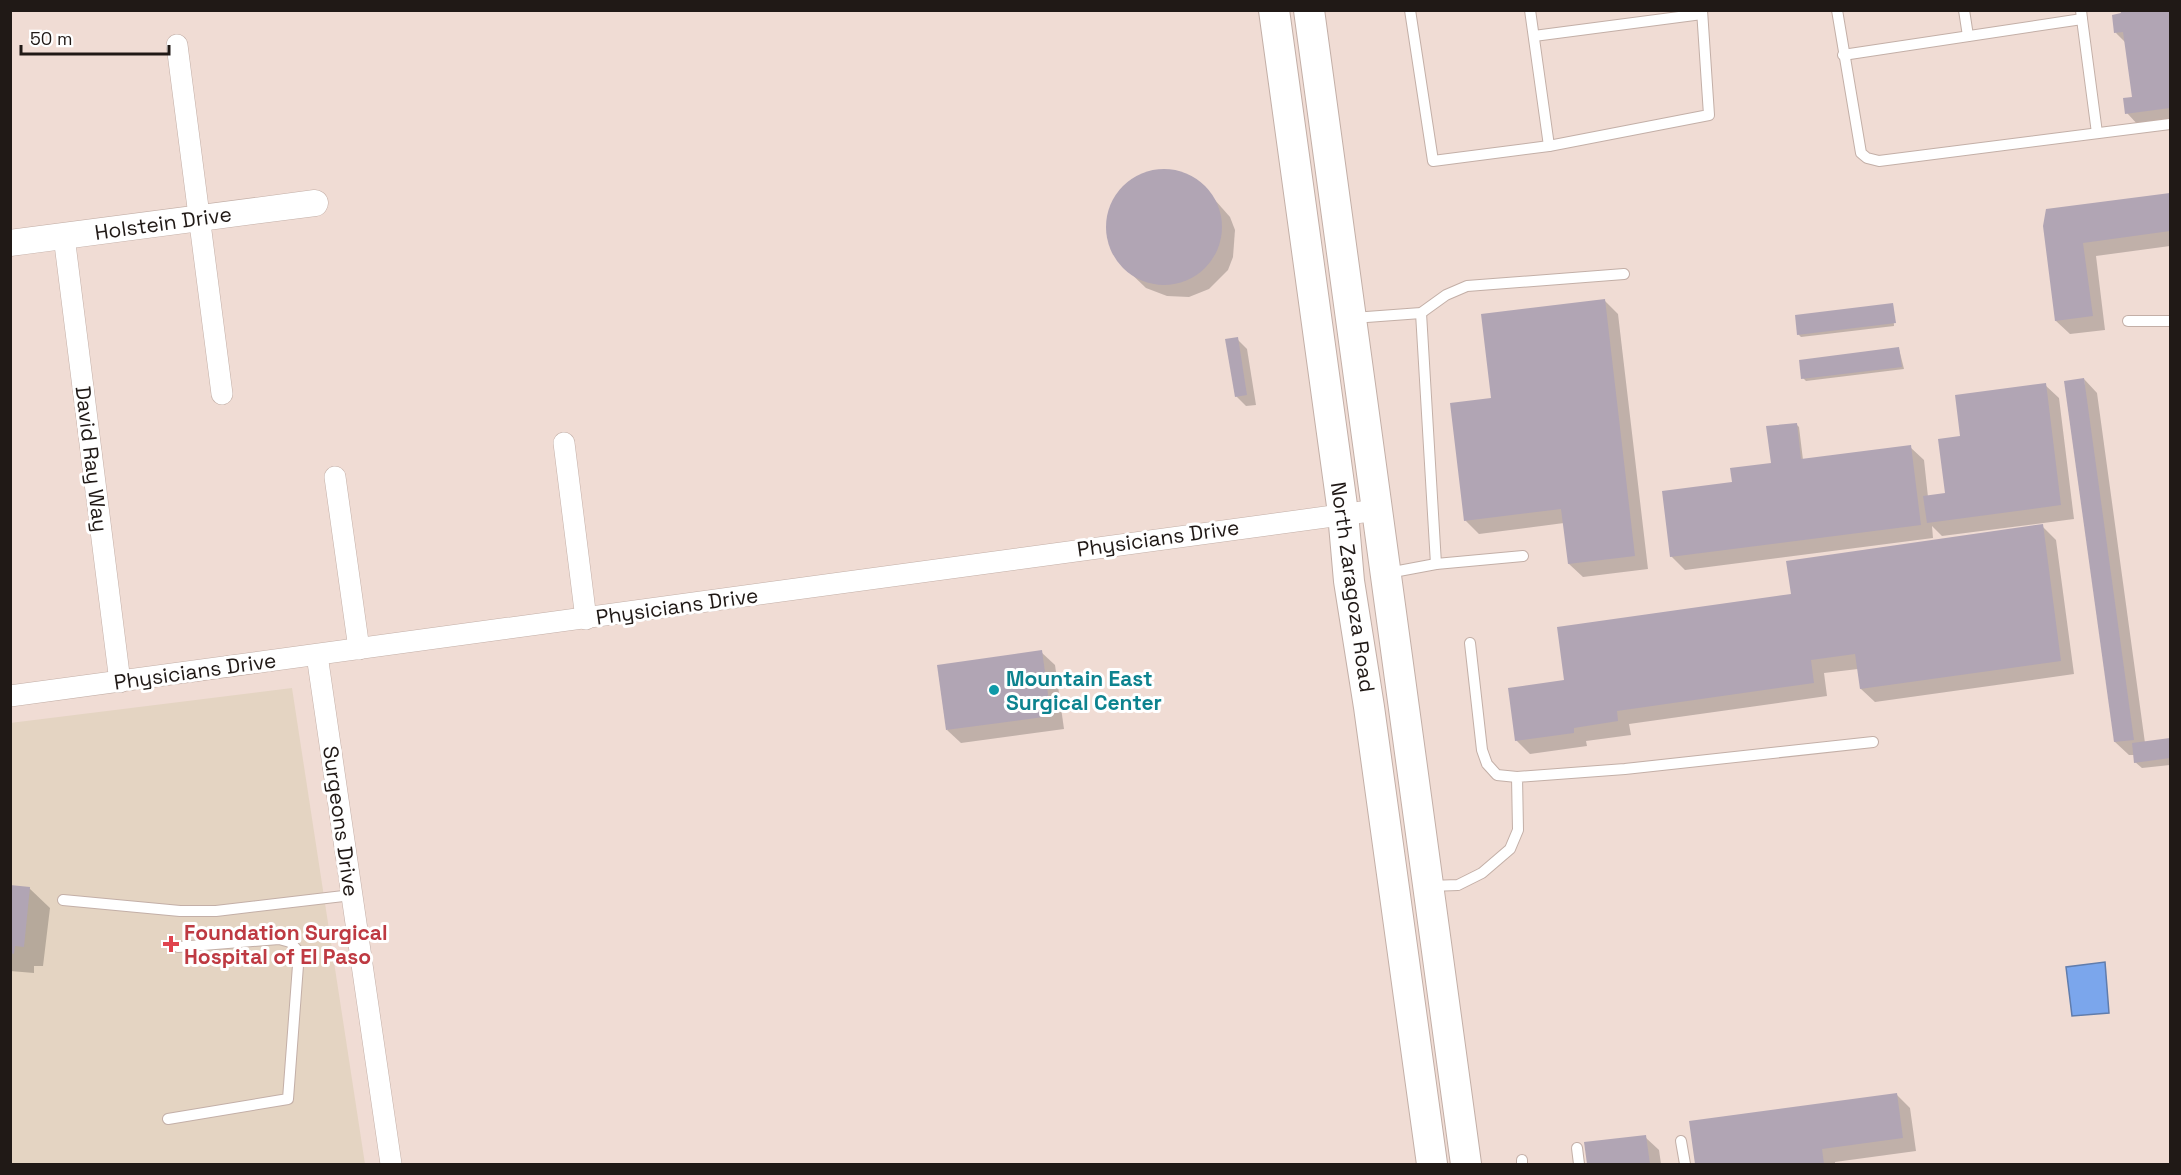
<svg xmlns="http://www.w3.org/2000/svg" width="2181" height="1175" font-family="'Space Grotesk',sans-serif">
	<rect width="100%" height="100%" fill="#f0dcd4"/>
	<!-- medical -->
	<polygon fill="#e4d4c2" points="292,688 365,1164 11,1164 10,723"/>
	<!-- water -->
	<polygon fill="#7ba6ec" stroke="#607cac" stroke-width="1.5" points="2105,962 2109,1013 2072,1016 2066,967"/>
	<!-- shadow -->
	<g fill="#0003">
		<polygon points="2122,10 2170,10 2170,123 2140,127 2127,113 2133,98 2126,43 2116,33"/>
		<polygon points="1161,170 1174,171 1199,182 1230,217 1235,230 1233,257 1228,270 1209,289 1189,297 1167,296 1146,288 1122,265 1110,243 1108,218 1118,195 1137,177"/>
		<polygon points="2170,194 2170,246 2096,256 2105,330 2070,334 2056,321 2048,210"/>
		<polygon points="1604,300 1618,314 1648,569 1583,577 1569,564 1564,523 1479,534 1465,520 1493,400"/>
		<polygon points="1893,305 1894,326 1801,337 1798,334"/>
		<polygon points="1237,339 1247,349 1256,405 1246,406 1236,396"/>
		<polygon points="1899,349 1904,369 1806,381 1803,378"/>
		<polygon points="2084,379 2097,393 2145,743 2170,740 2170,765 2142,768 2135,762 2134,755 2129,755 2115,742"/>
		<polygon points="2045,385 2059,398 2074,519 1942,536 1932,526 1933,538 1685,570 1671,556 1733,484 1774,464 1796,424 1799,427 1803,460 1910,447 1924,460 1928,497 1947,494 1962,437"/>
		<polygon points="2042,526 2056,540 2074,674 1875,702 1861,689 1858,669 1824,673 1827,696 1629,724 1631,735 1586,741 1587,746 1530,754 1516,740 1566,681 1792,595"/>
		<polygon points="1041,652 1055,665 1064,729 961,743 947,730"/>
		<polygon points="10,887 29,888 50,908 43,966 34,966 34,973 10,971"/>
		<polygon points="1896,1094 1910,1108 1916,1151 1835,1162 1835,1164 1696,1164 1691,1123"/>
		<polygon points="1645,1137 1659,1150 1661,1164 1589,1164 1586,1144"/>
	</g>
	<!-- building -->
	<g fill="#b1a5b4">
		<polygon points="2120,10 2170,10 2170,108 2125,114 2123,98 2132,97 2123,32 2114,33 2112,15 2121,13"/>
		<circle cx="1164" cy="227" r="58"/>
		<polygon points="2170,193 2170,231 2083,243 2093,316 2055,321 2043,226 2046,209"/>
		<polygon points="1605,299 1635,556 1568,564 1561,509 1464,521 1450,403 1491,398 1481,314"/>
		<polygon points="1893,303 1896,323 1797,335 1795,315"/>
		<polygon points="1238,337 1247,395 1235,397 1225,339"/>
		<polygon points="1899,347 1902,367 1801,379 1799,360"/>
		<polygon points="2084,378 2134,740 2114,742 2064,381"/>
		<polygon points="2046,383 2061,505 1927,523 1923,496 1945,493 1938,439 1960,436 1955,395"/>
		<polygon points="1797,423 1801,459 1911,445 1921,525 1670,557 1662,491 1732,482 1730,468 1771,463 1766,426"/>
		<polygon points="2043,524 2061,661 1860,689 1855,654 1811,660 1814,683 1617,711 1618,721 1574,728 1574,733 1515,741 1508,688 1564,680 1557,627 1791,594 1786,561"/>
		<polygon points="1042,650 1051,716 946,730 937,665"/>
		<polygon points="2170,738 2170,758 2134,763 2132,743"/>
		<polygon points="10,885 30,887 24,947 15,946 14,954 10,953"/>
		<polygon points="1897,1093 1903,1138 1822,1149 1824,1164 1695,1164 1689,1121"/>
		<polygon points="1646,1135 1650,1164 1587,1164 1584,1142"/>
	</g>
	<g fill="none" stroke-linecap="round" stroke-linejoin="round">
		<defs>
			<g id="service">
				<polyline points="1410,10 1433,161 1549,146"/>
				<polyline points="1530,10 1549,146 1709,115 1702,10"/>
				<polyline points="1837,10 1861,153 1867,158 1879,161 2170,124"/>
				<polyline points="1964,10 1968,36"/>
				<polyline points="2082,19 2097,133"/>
				<polyline points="1534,36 1702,14"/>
				<polyline points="1843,55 2082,19 2081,10"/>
				<polyline points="1421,313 1436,564"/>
				<polyline points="1353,318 1421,313 1446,295 1467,286 1624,274"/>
				<polyline points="2128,321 2170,321"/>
				<polyline points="1388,573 1436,564 1523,556"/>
				<polyline points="1470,643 1482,750 1487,764 1497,775 1517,777"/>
				<polyline points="1430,886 1458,885 1482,873 1510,849 1518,830 1517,777 1625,769 1873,742"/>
				<polyline points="63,900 180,911 216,911 352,895"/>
				<polyline points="168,1119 288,1099 299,952 290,942 279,939 178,947"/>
				<polyline points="1681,1141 1685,1164"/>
				<polyline points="1577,1148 1579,1164"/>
				<polyline points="1522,1160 1522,1164"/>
			</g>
			<g id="minor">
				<polyline points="177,45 222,394"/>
				<polyline points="64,236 120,682"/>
				<polyline points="564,443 586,619"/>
				<polyline points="335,477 359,649"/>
				<polyline points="317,655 391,1164"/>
				<polyline points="10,696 1377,510"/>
			</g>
			<polyline id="tertiary" points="10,243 315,203"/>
			<g id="secondary">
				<polyline points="1274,10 1343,513 1349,581 1369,707 1432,1164"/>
				<polyline points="1309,10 1466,1164"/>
			</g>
		</defs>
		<!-- service casing -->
		<use href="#service" stroke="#c3afa7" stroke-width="12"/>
		<!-- minor casing -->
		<use href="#minor" stroke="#c3afa7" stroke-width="22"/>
		<!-- tertiary casing -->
		<use href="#tertiary" stroke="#c3afa7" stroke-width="27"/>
		<!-- secondary casing -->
		<use href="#secondary" stroke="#c3afa7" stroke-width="32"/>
		<!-- service -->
		<use href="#service" stroke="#fff" stroke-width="10"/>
		<!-- minor -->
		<use href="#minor" stroke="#fff" stroke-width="21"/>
		<!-- tertiary -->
		<use href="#tertiary" stroke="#fff" stroke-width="26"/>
		<!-- secondary -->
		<use href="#secondary" stroke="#fff" stroke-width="30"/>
	</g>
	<!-- markers -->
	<circle fill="#0f9aa8" stroke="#fff" stroke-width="2" cx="994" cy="690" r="6"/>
	<path fill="#e0444e" stroke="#fff" stroke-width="2" d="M168 935h6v6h6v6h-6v6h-6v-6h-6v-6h6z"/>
	<g text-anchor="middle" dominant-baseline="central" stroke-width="6" stroke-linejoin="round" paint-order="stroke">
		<!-- street labels -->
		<g font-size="21" fill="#201916" stroke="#fff">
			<text transform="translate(163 223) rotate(-8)">Holstein Drive</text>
			<text transform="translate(92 459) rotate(83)">David Ray Way</text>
			<text transform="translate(1158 538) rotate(-8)">Physicians Drive</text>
			<text transform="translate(1353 587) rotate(82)">North Zaragoza Road</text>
			<text transform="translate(677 606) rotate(-8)">Physicians Drive</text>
			<text transform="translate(195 671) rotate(-8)">Physicians Drive</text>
			<text transform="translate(341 821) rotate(82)">Surgeons Drive</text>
		</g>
		<!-- culture labels -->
		<g font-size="21" font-weight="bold" fill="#0d838f" stroke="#fff" text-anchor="start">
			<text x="1006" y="678">Mountain East<tspan x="1006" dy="24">Surgical Center</tspan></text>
		</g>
		<!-- health labels -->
		<g font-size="21" font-weight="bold" fill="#be3a42" stroke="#fff" text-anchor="start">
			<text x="184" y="932">Foundation Surgical<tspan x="184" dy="24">Hospital of El Paso</tspan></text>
		</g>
	</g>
	<!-- border -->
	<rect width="2181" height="1175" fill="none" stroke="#201916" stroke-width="24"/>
	<!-- scale -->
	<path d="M21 45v9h148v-9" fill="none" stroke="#201916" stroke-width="3"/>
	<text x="30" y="45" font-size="18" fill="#201916" stroke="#ffffff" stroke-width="4.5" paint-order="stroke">50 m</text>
</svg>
